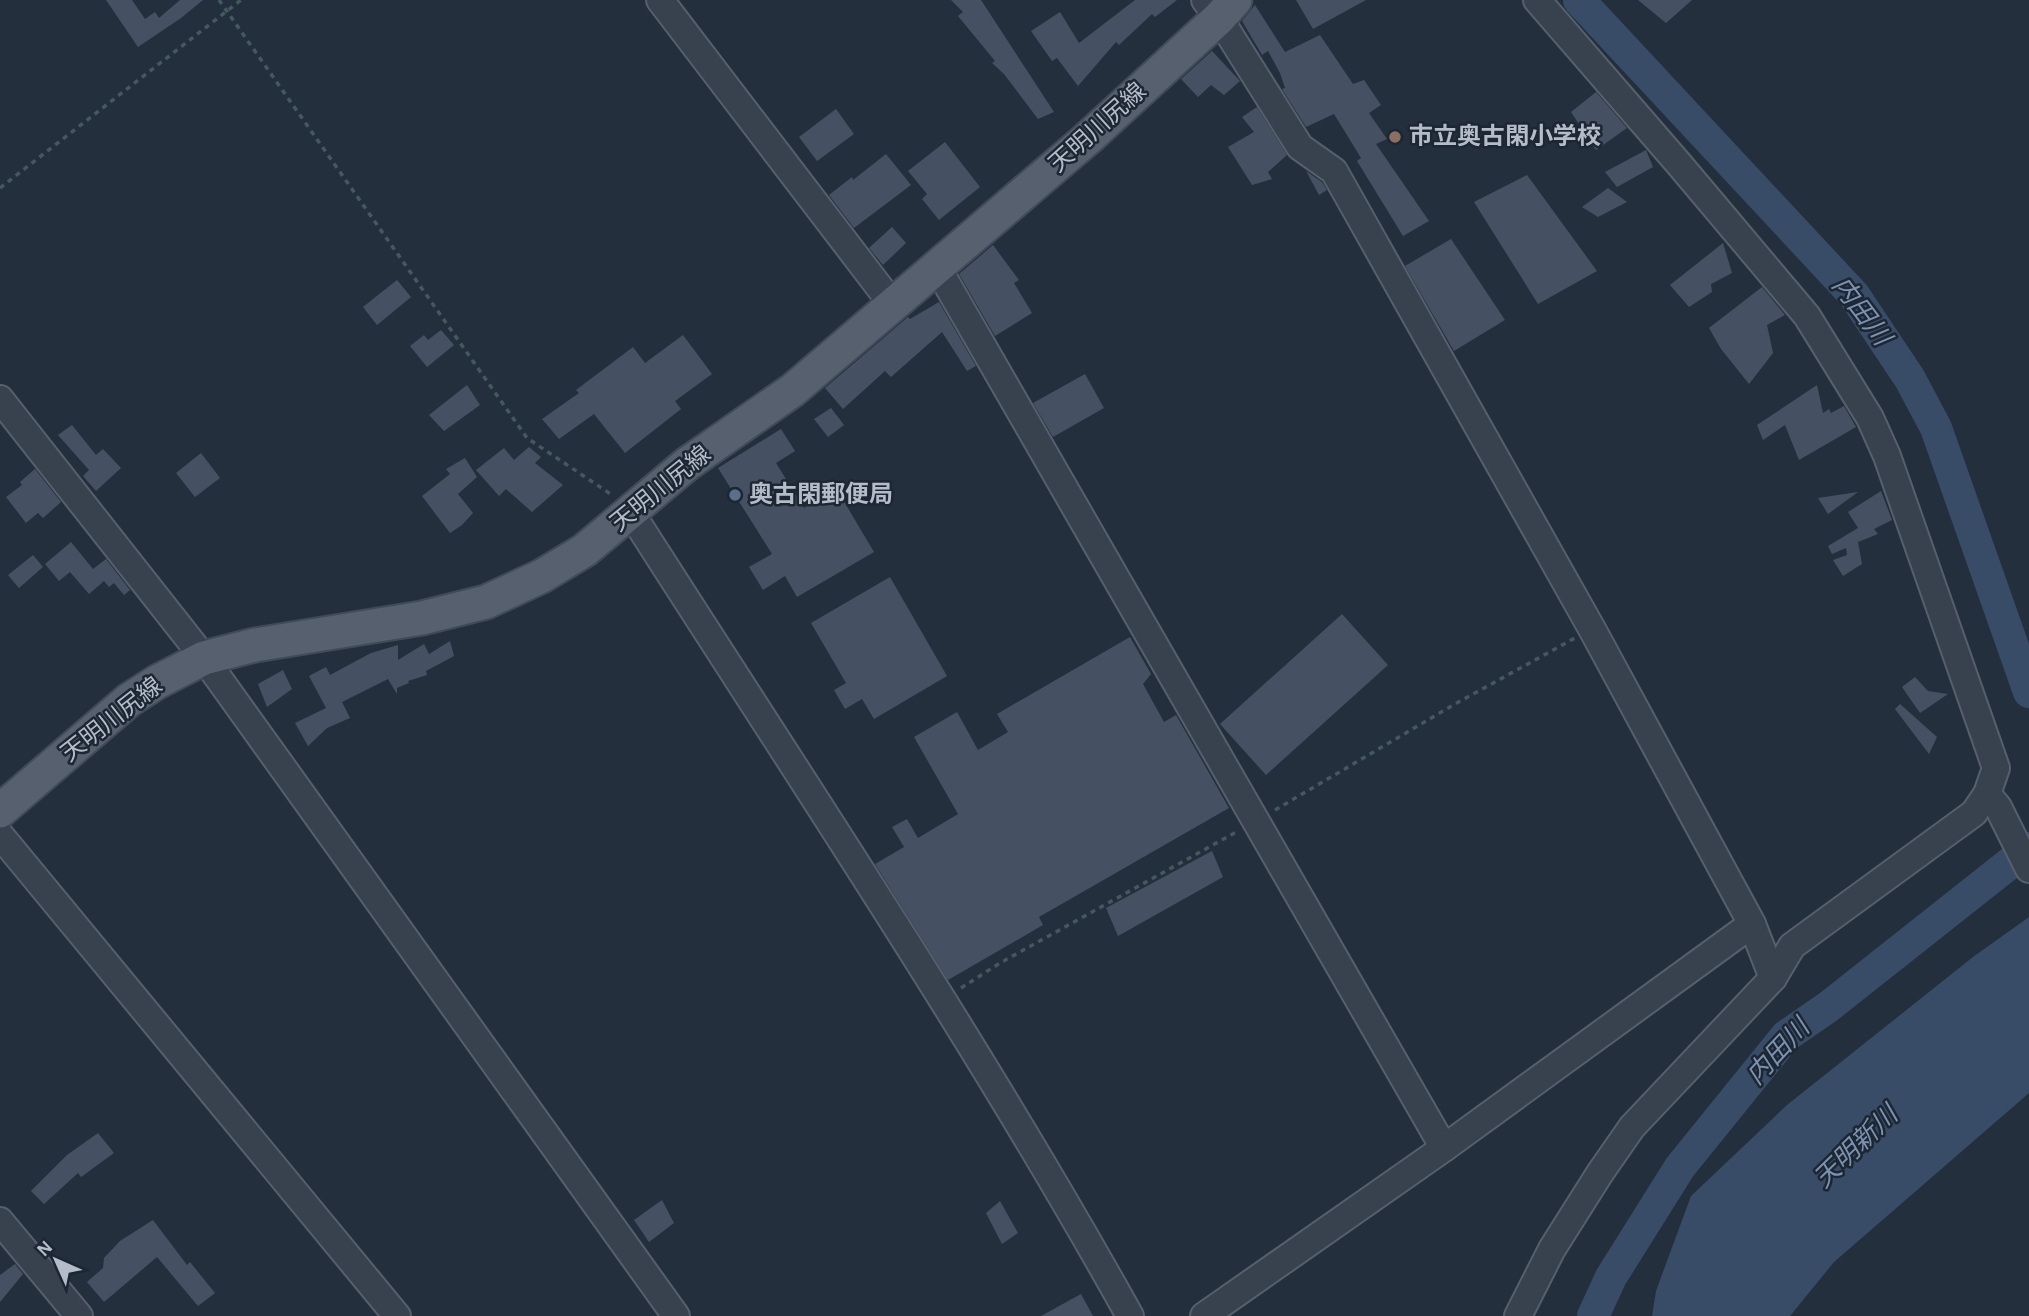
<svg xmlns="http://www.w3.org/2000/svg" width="2029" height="1316" font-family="'Alegreya Sans','Noto Sans JP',sans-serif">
	<rect width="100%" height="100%" fill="#242f3e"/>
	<!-- water -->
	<polygon fill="#394c67" points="2029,917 2029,1093 1834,1262 1790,1316 1652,1316 1656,1291 1691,1196 1787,1105 1973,957"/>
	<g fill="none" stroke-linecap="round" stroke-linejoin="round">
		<!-- river -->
		<g stroke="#394c67" stroke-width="32">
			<polyline points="1579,0 1854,295 1910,379 1936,428 2029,692"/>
			<polyline points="1593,1316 1611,1277 1680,1167 1786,1036 1828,1007 2029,848"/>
		</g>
	</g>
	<!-- building -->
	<g fill="#455162">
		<polygon points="106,0 132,0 145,19 155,12 159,18 180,0 203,0 181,18 138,47"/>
		<polygon points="951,0 981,0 1054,112 1038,119 1004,74 992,63 995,61 958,16 963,12"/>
		<polygon points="1135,0 1177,0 1155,17 1152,14 1119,45 1116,42 1078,86 1057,58 1052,61 1031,31 1060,12 1079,43"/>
		<polygon points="1296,0 1366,0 1313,29"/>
		<polygon points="1638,0 1692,0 1666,23"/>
		<polygon points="1255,5 1285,52 1320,35 1353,84 1364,80 1381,105 1369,113 1387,139 1376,144 1429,221 1403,236 1357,161 1361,158 1334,114 1306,127 1282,89 1285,88 1280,73 1268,51 1262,55 1242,21"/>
		<polygon points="1212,51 1240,81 1224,95 1211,85 1198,97 1181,79"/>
		<polygon points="1596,92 1627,128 1596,150 1571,112"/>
		<polygon points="1257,107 1287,155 1268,172 1272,179 1252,185 1228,147 1254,132 1242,117"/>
		<polygon points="836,109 854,134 817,161 799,137"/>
		<polygon points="945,142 980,187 939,220 922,199 927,194 908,171"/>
		<polygon points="1646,150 1653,167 1617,187 1605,172"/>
		<polygon points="886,154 911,185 854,228 829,195 852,177 853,180"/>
		<polygon points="1306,171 1322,182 1327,190 1319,195"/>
		<polygon points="1527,175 1597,271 1538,304 1474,202"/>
		<polygon points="1608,188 1627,202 1598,217 1582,207"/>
		<polygon points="892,227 906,243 883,265 869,248"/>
		<polygon points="1451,239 1505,320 1454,351 1405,266"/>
		<polygon points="1723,243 1732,273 1711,284 1712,292 1689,307 1670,285"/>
		<polygon points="993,245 1019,280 1014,283 1032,313 995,336 959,274"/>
		<polygon points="397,280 411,297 377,325 363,307"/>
		<polygon points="1762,287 1785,315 1767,325 1773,353 1749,384 1721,349 1709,328"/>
		<polygon points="939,302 976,366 967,371 942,332 891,377 885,371 843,409 825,388 908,317 910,319"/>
		<polygon points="441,330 454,345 427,367 410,346 424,335 428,340"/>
		<polygon points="683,335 712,374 675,401 681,409 625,453 594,414 559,439 542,419 579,393 576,390 633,347 645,363"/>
		<polygon points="1085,374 1104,408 1053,437 1033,403"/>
		<polygon points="467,385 480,405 444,431 429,415"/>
		<polygon points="1817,385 1823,413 1829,409 1831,413 1844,406 1856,427 1799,460 1785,425 1763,440 1757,425"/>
		<polygon points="831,408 844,425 828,437 814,419"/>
		<polygon points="72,425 96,455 103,449 121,468 96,491 83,476 89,470 58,435"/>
		<polygon points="781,429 795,451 776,463 804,508 836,488 874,552 797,597 785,576 763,590 749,567 772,554 718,468"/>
		<polygon points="529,447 541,457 535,463 563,485 532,512 506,489 499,496 476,470 504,448 514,460"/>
		<polygon points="201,453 220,478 195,497 176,473"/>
		<polygon points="465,458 477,477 458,494 473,513 462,525 450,533 422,496 450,474 446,469"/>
		<polygon points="35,469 61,502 43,518 38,513 26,523 6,497 22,485 20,482"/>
		<polygon points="1881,491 1892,520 1874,529 1878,534 1858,542 1862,564 1843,576 1833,560 1847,555 1846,548 1832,554 1828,546 1858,528 1848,512"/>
		<polygon points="1858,492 1828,514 1818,498"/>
		<polygon points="71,542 93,569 106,559 130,590 124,595 114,583 109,587 104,581 89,594 70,572 59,581 45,564"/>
		<polygon points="33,555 43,567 19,588 8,575"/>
		<polygon points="890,577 947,676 874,719 862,699 845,709 834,690 846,683 811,623"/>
		<polygon points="1342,614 1388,665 1266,775 1220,724"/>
		<polygon points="1130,637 1151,674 1143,684 1164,722 1176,715 1229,808 1039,917 1043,925 948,980 875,864 904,847 892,827 907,819 918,838 958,814 914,737 957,712 978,750 1008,732 997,714"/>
		<polygon points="450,641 454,656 426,671 427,675 408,681 409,683 397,688 397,694 388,679 342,702 350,718 327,728 308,746 295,723 326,708 309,676 326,667 330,675 371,653 398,645 398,660 424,644 429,654"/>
		<polygon points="283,670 292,689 267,707 258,684"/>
		<polygon points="1915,677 1928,691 1948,694 1920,713 1902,687"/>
		<polygon points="1900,704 1937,737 1929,754 1895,709"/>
		<polygon points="1212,851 1223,877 1118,936 1106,908"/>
		<polygon points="98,1133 114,1153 81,1177 78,1173 44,1204 31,1191 67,1155"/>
		<polygon points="662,1200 674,1223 649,1242 634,1220"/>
		<polygon points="1000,1201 1018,1233 1002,1244 986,1213"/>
		<polygon points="153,1220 187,1265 190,1262 215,1293 198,1306 157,1257 104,1302 87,1282 103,1268 104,1258 120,1241"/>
		<polygon points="15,1264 23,1274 0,1302 0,1275"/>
		<polygon points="1081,1294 1093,1316 1041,1316"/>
	</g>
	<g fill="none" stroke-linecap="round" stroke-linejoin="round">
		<defs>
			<g id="minor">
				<polyline points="660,0 893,305"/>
				<polyline points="1205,0 1219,18 1300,147 1334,171 1592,629 1752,924 1773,978"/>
				<polyline points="937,267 1444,1148"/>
				<polyline points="0,399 204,658 676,1316"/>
				<path d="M631 513C800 778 977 1041 1130 1316"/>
				<polyline points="1987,794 1998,807 2029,869"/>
				<polyline points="0,835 397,1316"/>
				<polyline points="0,1221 79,1316"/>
				<polyline points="1204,1316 1444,1148 1752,924"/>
				<polyline points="1518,1316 1552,1249 1600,1173 1632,1127 1773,978 1792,946 1974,813 1987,794 1996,768 1887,456 1870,418 1807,316 1679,164 1537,0"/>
			</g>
			<polyline id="major" points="0,811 129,700 157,682 204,658 255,645 422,618 486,602 542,576 585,550 687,464 793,390 1087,139 1219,18 1235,0"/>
		</defs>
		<!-- minor casing -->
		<use href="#minor" stroke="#565f6c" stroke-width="30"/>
		<!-- major casing -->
		<use href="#major" stroke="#414a57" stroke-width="37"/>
		<!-- path -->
		<g stroke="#44595c" stroke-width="3.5" stroke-dasharray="5 5" stroke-linecap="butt">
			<polyline points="219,0 527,438 612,495"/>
			<polyline points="0,188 241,0"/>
			<polyline points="1275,810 1455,704 1575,638"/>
			<polyline points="961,988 1000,963 1238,831"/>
		</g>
		<!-- minor -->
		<use href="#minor" stroke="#38414e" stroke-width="26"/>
		<!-- major -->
		<use href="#major" stroke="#56606e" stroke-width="33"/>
	</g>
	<!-- markers -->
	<circle fill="#8d6e63" stroke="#1d2633" stroke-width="2.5" cx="1395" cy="137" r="7"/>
	<circle fill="#5c6f8a" stroke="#1d2633" stroke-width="2.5" cx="735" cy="495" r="7"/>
	<g text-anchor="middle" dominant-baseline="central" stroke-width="5" stroke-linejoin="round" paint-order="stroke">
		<!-- street labels -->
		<g font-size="24" fill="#b4bcc9" stroke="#1d2633">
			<text transform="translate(1098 128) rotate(-42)">天明川尻線</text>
			<text transform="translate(661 489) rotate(-39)">天明川尻線</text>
			<text transform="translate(112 720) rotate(-38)">天明川尻線</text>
		</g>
		<!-- poi labels -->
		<g font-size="24" font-weight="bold" fill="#b4bcc9" stroke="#1d2633" text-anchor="start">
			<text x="1409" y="137">市立奥古閑小学校</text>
			<text x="749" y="495">奥古閑郵便局</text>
		</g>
		<!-- water labels -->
		<g font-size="26" font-style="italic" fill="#7c92b1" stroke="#1d2633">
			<text transform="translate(1861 311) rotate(53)">内田川</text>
			<text transform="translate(1778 1052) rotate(-47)">内田川</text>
			<text transform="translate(1856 1147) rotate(-44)">天明新川</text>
		</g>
	</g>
	<!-- north arrow -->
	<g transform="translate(56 1260) rotate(315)" stroke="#1d2633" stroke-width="5" paint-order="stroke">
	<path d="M0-5L12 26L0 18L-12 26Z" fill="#b4bcc9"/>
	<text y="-10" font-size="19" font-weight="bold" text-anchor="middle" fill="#b4bcc9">N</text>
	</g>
</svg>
